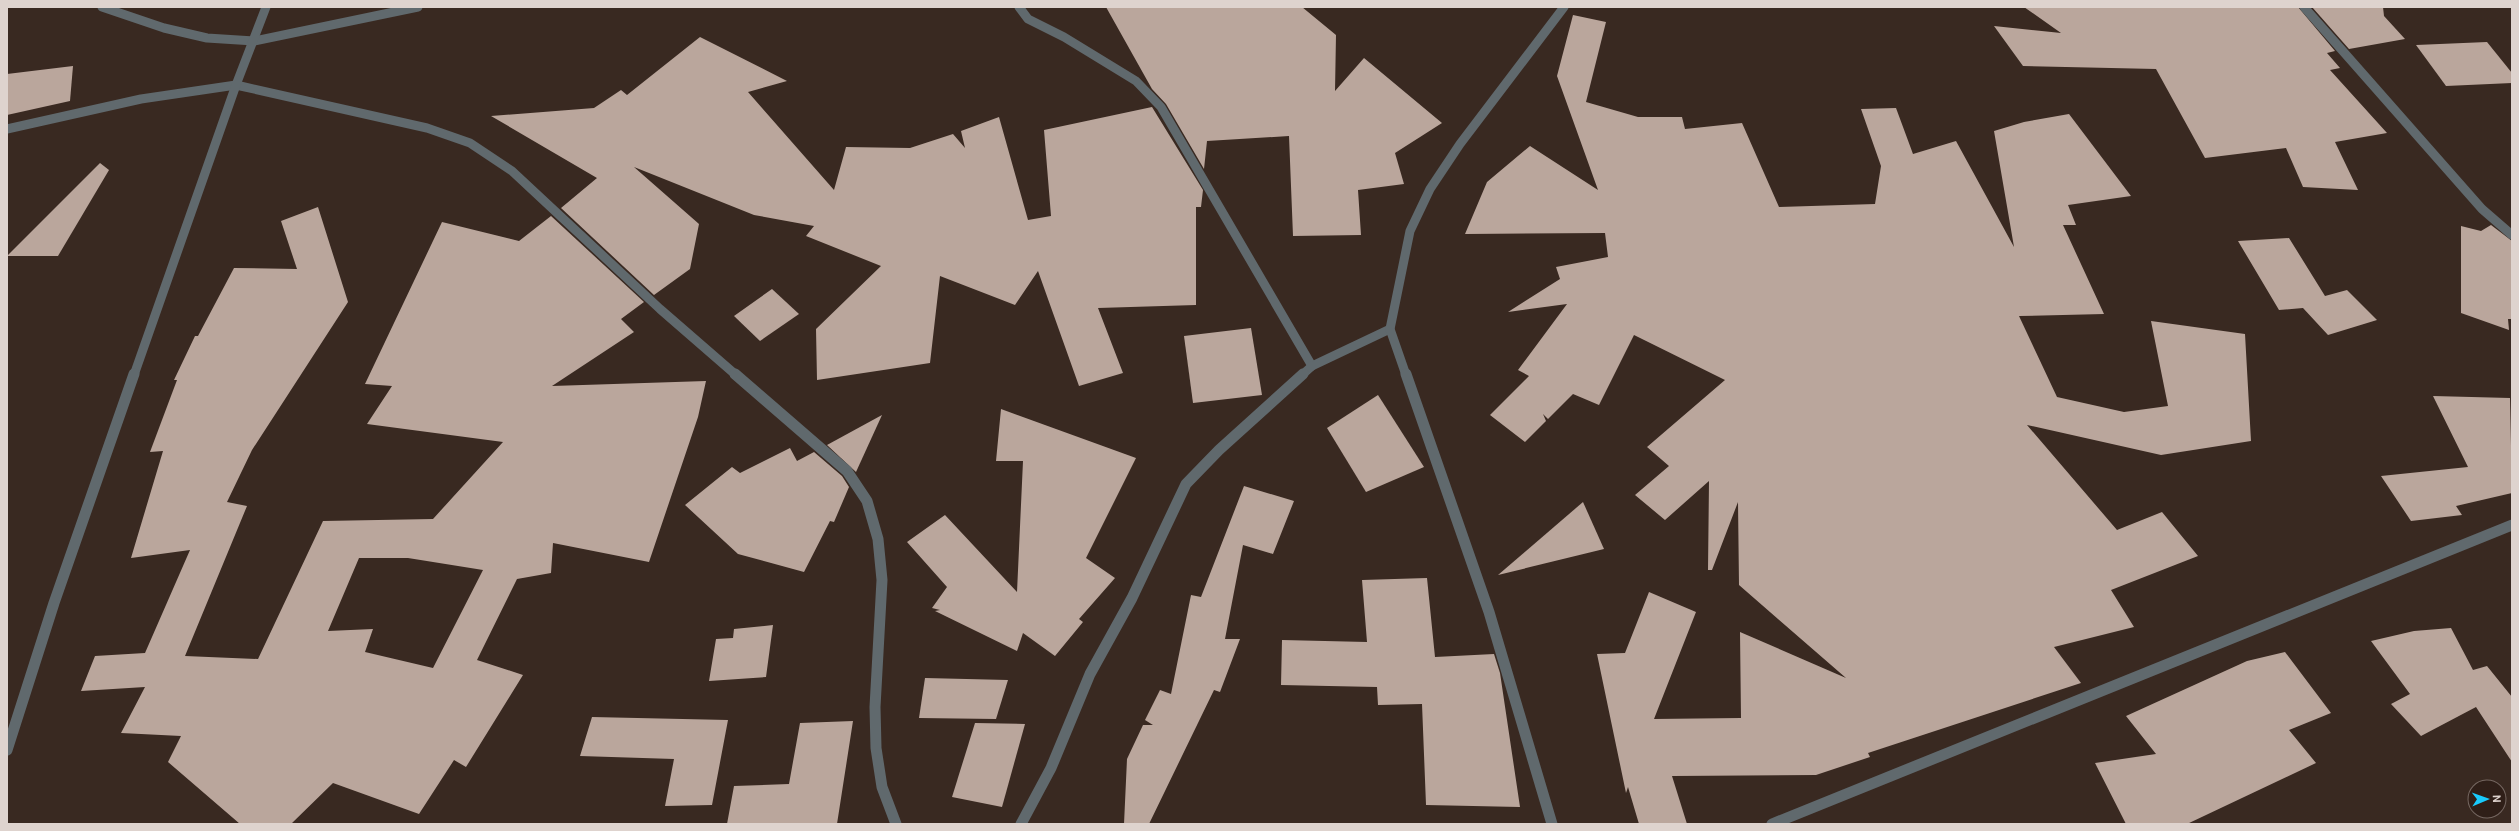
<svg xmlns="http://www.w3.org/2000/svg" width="2519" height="831" font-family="Roboto,sans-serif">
	<rect width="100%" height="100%" fill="#392921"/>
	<!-- building -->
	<g fill="#baa69c" fill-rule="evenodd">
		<polygon points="1106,7 1302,7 1336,35 1335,91 1364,58 1442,123 1395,153 1404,184 1358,190 1361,235 1293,236 1289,136 1207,141 1204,169 1166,104 1152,89"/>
		<polygon points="2024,7 2298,7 2335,51 2327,53 2340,68 2330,70 2387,133 2335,142 2358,190 2303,187 2286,148 2205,158 2156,69 2023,66 1994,26 2061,33"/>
		<polygon points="2312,7 2383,7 2384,16 2405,39 2349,49"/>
		<polygon points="1573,15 1606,22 1586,102 1638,117 1682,117 1685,129 1742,123 1779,207 1875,204 1881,166 1861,109 1896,108 1913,154 1956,141 2014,247 1994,131 2024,122 2069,114 2131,196 2068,205 2076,225 2063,225 2104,314 2019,316 2057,397 2124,412 2168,406 2151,321 2245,334 2251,441 2161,455 2027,425 2117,530 2162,512 2198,556 2111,590 2134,627 2054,647 2081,683 1868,753 1870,757 1816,775 1672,776 1687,824 1639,824 1628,787 1626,793 1597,654 1625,653 1649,592 1696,612 1654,719 1741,718 1740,632 1846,678 1739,585 1738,502 1712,570 1708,570 1709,481 1665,520 1635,495 1669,466 1647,447 1725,380 1634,335 1599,405 1573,394 1548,419 1543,414 1546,421 1525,442 1490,415 1529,376 1518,370 1567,304 1508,312 1560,279 1556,267 1608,257 1605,233 1465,234 1487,182 1530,146 1598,190 1557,76"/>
		<polygon points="700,37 787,81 748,92 834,190 846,147 910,148 953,134 965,148 961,131 999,117 1028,220 1051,216 1044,130 1152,107 1203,190 1201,207 1196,207 1196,305 1098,308 1123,373 1079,386 1038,271 1015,305 940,276 930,363 817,380 816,329 881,266 806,236 814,226 754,215 634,167 699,224 690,269 654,295 561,208 597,178 491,116 594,108 621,90 627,95"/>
		<polygon points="2487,42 2512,73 2512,83 2446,86 2416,45"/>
		<polygon points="73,66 70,101 7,115 7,74"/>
		<polygon points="100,163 109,170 58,256 7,256"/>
		<path d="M318 207 348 302 252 450 227 502 247 506 185 656 258 659 323 521 433 519 503 442 367 424 392 386 365 384 442 222 519 241 551 216 644 302 621 319 634 332 552 386 706 381 698 417 649 562 553 543 551 573 517 579 477 660 523 675 466 767 454 760 419 814 333 783 291 824H240L168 762 181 736 121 733 145 687 81 691 95 656 145 653 190 550 131 558 163 451 150 452 177 380H174L195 336H198L234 268 297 269 281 221ZM359 558H408L483 570 433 668 365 652 373 629 328 631Z"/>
		<polygon points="2491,225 2512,241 2512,319 2508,319 2509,330 2461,313 2461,226 2481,231"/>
		<polygon points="2289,238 2325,296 2347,290 2377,320 2328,335 2303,308 2279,310 2238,241"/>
		<polygon points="772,289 799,314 760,341 734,316"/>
		<polygon points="1251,328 1262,395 1193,403 1184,336"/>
		<polygon points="1378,395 1424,467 1366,492 1327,428"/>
		<polygon points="2433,396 2510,398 2512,493 2456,506 2462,515 2411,521 2381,476 2468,467"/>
		<polygon points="1001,409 1136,458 1086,558 1115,578 1079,619 1083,622 1055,656 1023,633 1017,651 935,611 940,610 932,608 947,587 907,542 945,515 1017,592 1023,461 996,461"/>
		<polygon points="882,415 856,472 827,445"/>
		<polygon points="790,448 797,461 814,452 842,476 849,487 834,522 830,521 804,572 738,554 685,505 732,467 740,473"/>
		<polygon points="1244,486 1294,501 1273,554 1243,545 1225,639 1240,639 1220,692 1214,690 1149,824 1124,824 1127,759 1143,725 1153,725 1145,720 1160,690 1171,694 1191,595 1201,597"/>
		<polygon points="1583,502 1604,549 1498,575"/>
		<polygon points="1427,578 1435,657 1494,654 1500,673 1520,807 1426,805 1422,704 1378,705 1377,687 1281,685 1282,640 1367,642 1362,580"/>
		<polygon points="773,625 766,677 709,681 716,639 733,638 734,629"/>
		<polygon points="2451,628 2473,670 2487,666 2512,697 2512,762 2476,707 2421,736 2391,704 2410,694 2371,641 2414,631"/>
		<polygon points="2285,652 2331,713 2289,730 2316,763 2187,824 2126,824 2095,763 2156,754 2126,716 2247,661"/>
		<polygon points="925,678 1008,680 996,719 919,718"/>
		<polygon points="592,717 728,720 712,805 665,806 674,759 580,756"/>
		<polygon points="853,721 837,824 727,824 734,786 789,784 800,723"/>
		<polygon points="975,723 1025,724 1002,807 952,797"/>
	</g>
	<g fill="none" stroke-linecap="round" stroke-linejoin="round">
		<!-- minor-far1 -->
		<g stroke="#60696d" stroke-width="9">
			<polyline points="102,7 164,28 207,38 254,41 418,7"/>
			<polyline points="1019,7 1028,19 1064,37 1136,81 1161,107 1312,366"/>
			<polyline points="2304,7 2482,209 2512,235"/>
			<polyline points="7,129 141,99 236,85 427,128 470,143 512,171 660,309 736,375"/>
			<polyline points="134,375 236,85 266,7"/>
			<polyline points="1302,375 1312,366 1390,329"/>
			<polyline points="1406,375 1390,329 1410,231 1430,189 1460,144 1564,7"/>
		</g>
		<!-- minor -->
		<g stroke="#60696d" stroke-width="11">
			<polyline points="735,374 847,471 867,501 878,539 882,580 875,707 876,748 882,787 896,824"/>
			<polyline points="1406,374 1489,612 1552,824"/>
			<polyline points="7,750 54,603 134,374"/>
			<polyline points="1021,824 1051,768 1090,674 1132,598 1186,484 1219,450 1303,374"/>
			<polyline points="1772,824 2512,525"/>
		</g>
	</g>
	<!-- border -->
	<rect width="2519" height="831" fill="none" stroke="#ded3ce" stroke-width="16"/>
	<!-- north arrow -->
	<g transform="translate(2487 799) rotate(88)"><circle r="19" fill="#2f1f18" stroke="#756761"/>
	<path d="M0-3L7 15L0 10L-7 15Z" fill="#19cafc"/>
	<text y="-6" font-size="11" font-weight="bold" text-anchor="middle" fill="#ded3ce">N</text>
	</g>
</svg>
